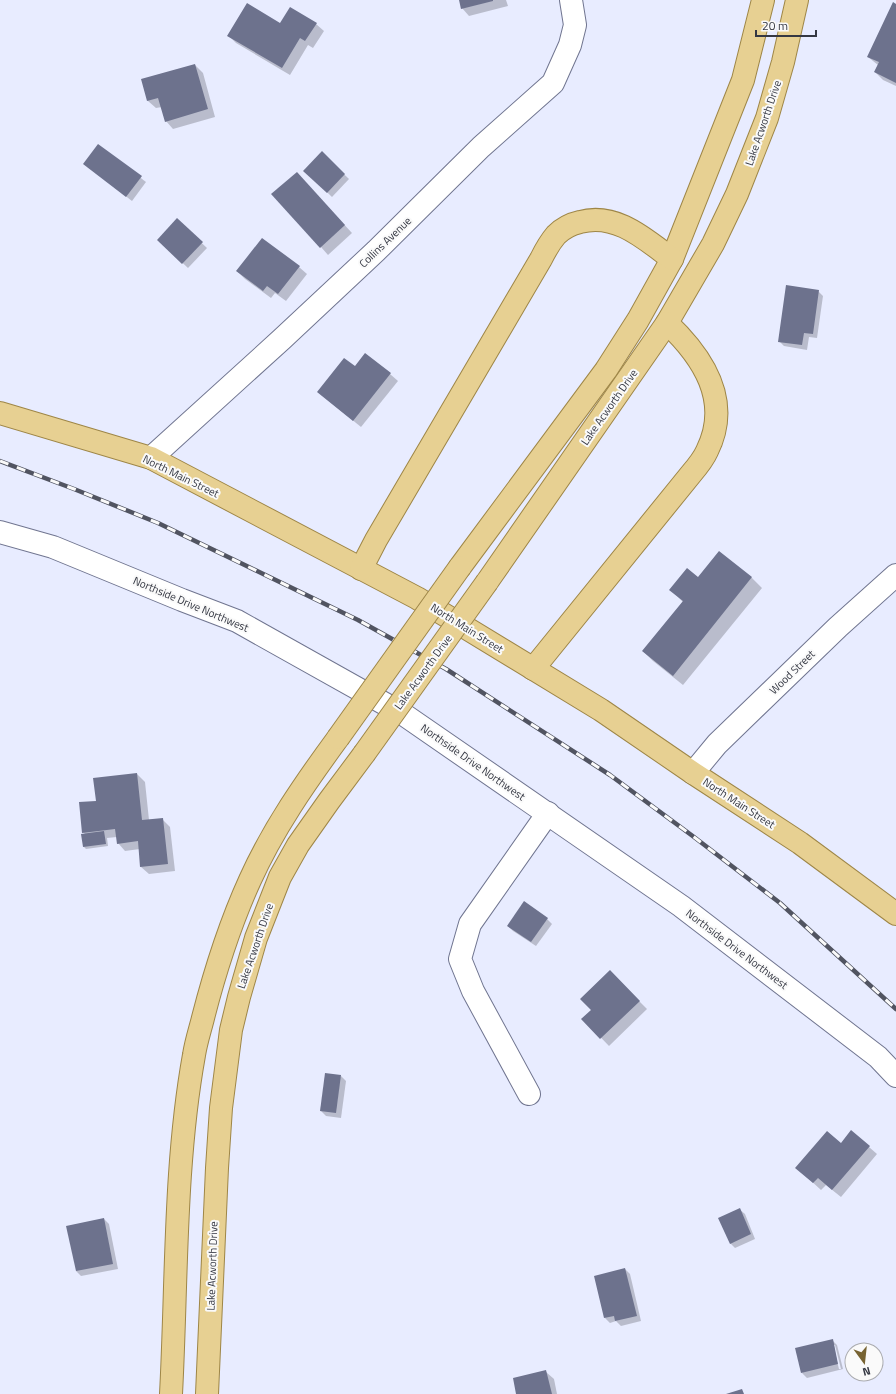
<svg xmlns="http://www.w3.org/2000/svg" width="896" height="1394" font-family="'Titillium Web',sans-serif">
	<rect width="100%" height="100%" fill="#e8ecff"/>
	<!-- shadow -->
	<g fill="#0003" fill-rule="evenodd">
		<polygon points="460,0 506,0 508,6 469,16 462,8"/>
		<polygon points="896,5 896,86 883,80 875,72 878,65 868,57"/>
		<polygon points="316,24 324,31 313,48 308,45 290,75 236,43 228,35 280,25"/>
		<polygon points="195,65 203,73 215,117 173,129 166,121 162,107 156,108 148,101 142,80"/>
		<polygon points="98,145 146,182 132,201 84,164"/>
		<polygon points="322,153 349,179 332,197 305,171"/>
		<polygon points="304,181 352,233 328,255 321,247"/>
		<polygon points="177,220 207,248 188,268 158,240"/>
		<polygon points="299,267 307,274 286,301 275,293 271,298 245,279 237,271"/>
		<polygon points="818,291 823,296 817,338 809,337 807,350 784,346 779,341"/>
		<polygon points="355,368 390,374 398,381 361,427 318,392"/>
		<polygon points="719,552 752,578 762,588 683,685 653,661 643,651 683,602 671,590 699,578"/>
		<polygon points="137,774 145,782 149,820 162,819 170,827 175,871 149,874 141,867 140,849 125,851 118,843 117,837 107,838 108,846 86,849 84,847 86,835 83,832 97,802"/>
		<polygon points="547,919 552,924 536,946 513,931 508,926"/>
		<polygon points="610,972 647,1009 609,1046 583,1019 592,1010"/>
		<polygon points="341,1076 346,1081 341,1118 326,1116 321,1111"/>
		<polygon points="841,1144 869,1147 877,1154 841,1197 826,1185 821,1190 797,1168"/>
		<polygon points="739,1209 745,1214 755,1239 735,1248 730,1243"/>
		<polygon points="104,1219 109,1224 118,1269 81,1276 76,1271"/>
		<polygon points="625,1269 630,1274 641,1321 621,1326 616,1321 610,1323 605,1318"/>
		<path d="M832 1340 837 1345 843 1369 807 1378 802 1373ZM833 1345H835L841 1369H839Z"/>
		<polygon points="546,1372 554,1379 557,1394 517,1394"/>
	</g>
	<!-- building -->
	<g fill="#6d728d">
		<polygon points="459,0 493,0 493,1 461,9"/>
		<polygon points="893,2 896,4 896,83 874,72 879,62 867,57"/>
		<polygon points="247,3 280,23 290,7 317,23 305,41 300,38 282,68 227,36"/>
		<polygon points="195,64 208,109 165,122 158,98 147,101 141,79"/>
		<polygon points="98,144 142,176 126,197 83,164"/>
		<polygon points="322,151 345,174 327,193 303,171"/>
		<polygon points="297,172 345,225 320,248 271,194"/>
		<polygon points="177,218 203,242 182,264 157,240"/>
		<polygon points="262,238 300,266 278,294 267,286 263,291 236,271"/>
		<polygon points="786,285 819,290 813,334 804,333 802,345 778,342"/>
		<polygon points="365,353 391,373 353,421 317,392 344,358 355,366"/>
		<polygon points="719,551 752,577 673,676 642,651 683,601 669,590 687,568 698,577"/>
		<polygon points="137,773 142,820 163,818 168,864 140,867 138,841 117,844 115,829 82,833 79,802 96,801 93,778"/>
		<polygon points="104,831 106,844 83,847 81,834"/>
		<polygon points="524,901 548,918 531,942 507,926"/>
		<polygon points="610,970 640,1001 600,1039 581,1019 591,1010 580,999"/>
		<polygon points="325,1073 341,1075 336,1113 320,1111"/>
		<polygon points="851,1130 870,1146 832,1190 818,1178 813,1183 795,1168 827,1131 841,1143"/>
		<polygon points="740,1208 751,1234 730,1244 718,1218"/>
		<polygon points="104,1218 113,1264 76,1271 66,1226"/>
		<polygon points="625,1268 637,1316 615,1321 614,1316 604,1318 594,1276"/>
		<polygon points="833,1339 838,1364 801,1373 795,1348"/>
		<polygon points="546,1370 552,1394 516,1394 513,1378"/>
		<polygon points="742,1389 744,1394 726,1394"/>
	</g>
	<g fill="none" stroke-linecap="round" stroke-linejoin="round">
		<defs>
			<g id="minor">
				<polyline points="151,458 282,339 376,251 481,147 553,83 570,45 575,25 571,0"/>
				<polyline points="0,532 53,547 182,600 237,621 403,714 681,906 878,1057 896,1076"/>
				<polyline points="693,773 717,744 838,627 896,575"/>
				<polyline points="529,1094 473,991 460,959 470,924 548,813"/>
			</g>
			<g id="major">
				<polyline points="0,413 151,458 417,598 601,710 693,773 800,843 896,914"/>
				<polyline points="460,567 606,370 638,320 672,259 743,80 763,0"/>
				<path d="M361 569 376 540 541 259C545 251 550 242 556 235 562 229 571 224 580 222 616 212 645 239 672 259"/>
				<polyline points="487,582 667,323 713,244 737,194 767,118 783,62 797,0"/>
				<path d="M533 669 691 474C697 467 703 460 707 451 732 401 703 357 667 323"/>
				<path d="M171 1394C177 1282 174 1166 194 1055 196 1042 200 1030 203 1018 215 971 230 924 250 880 273 829 305 783 338 738"/>
				<polyline points="207,1394 217,1168 221,1108 231,1030 239,997 256,938 280,877 298,845 329,801 364,754"/>
			</g>
		</defs>
		<!-- minor casing -->
		<use href="#minor" stroke="#707590" stroke-width="24"/>
		<!-- major casing -->
		<use href="#major" stroke="#9e8647" stroke-width="24"/>
		<!-- minor -->
		<use href="#minor" stroke="#fff" stroke-width="22"/>
		<!-- major -->
		<use href="#major" stroke="#e7d092" stroke-width="22"/>
		<defs>
			<polyline id="rail" points="0,461 74,489 158,523 358,620 446,669 610,775 694,837 780,903 896,1009"/>
		</defs>
		<!-- rail casing -->
		<use href="#rail" stroke="#515461" stroke-width="4.5"/>
		<!-- rail -->
		<use href="#rail" stroke="#fafafa" stroke-width="3" stroke-dasharray="9" stroke-linecap="butt"/>
		<defs>
			<g id="major-bridge">
				<polyline points="338,738 460,567"/>
				<polyline points="364,754 487,582"/>
			</g>
		</defs>
		<!-- major-bridge casing -->
		<use href="#major-bridge" stroke="#9e8647" stroke-width="24" stroke-linecap="butt"/>
		<!-- major-bridge -->
		<use href="#major-bridge" stroke="#e7d092" stroke-width="22"/>
	</g>
	<g text-anchor="middle" dominant-baseline="central" stroke-width="4" stroke-linejoin="round" paint-order="stroke">
		<!-- street labels -->
		<g font-size="11" fill="#343742" stroke="#fafafa">
			<text transform="translate(763 123) rotate(-71)">Lake Acworth Drive</text>
			<text transform="translate(385 242) rotate(-44)">Collins Avenue</text>
			<text transform="translate(609 407) rotate(-55)">Lake Acworth Drive</text>
			<text transform="translate(181 476) rotate(26)">North Main Street</text>
			<text transform="translate(191 604) rotate(23)">Northside Drive Northwest</text>
			<text transform="translate(467 628) rotate(32)">North Main Street</text>
			<text transform="translate(423 672) rotate(-54)">Lake Acworth Drive</text>
			<text transform="translate(792 672) rotate(-44)">Wood Street</text>
			<text transform="translate(473 762) rotate(35)">Northside Drive Northwest</text>
			<text transform="translate(739 803) rotate(33)">North Main Street</text>
			<text transform="translate(255 946) rotate(-71)">Lake Acworth Drive</text>
			<text transform="translate(737 949) rotate(37)">Northside Drive Northwest</text>
			<text transform="translate(212 1266) rotate(-88)">Lake Acworth Drive</text>
		</g>
	</g>
	<!-- north arrow -->
	<g transform="translate(864 1362) rotate(165)"><circle r="19" fill="#fafafa" stroke="#abacb0"/>
	<path d="M0-3L7 15L0 10L-7 15Z" fill="#776332"/>
	<text y="-6" font-size="11" font-weight="bold" text-anchor="middle" fill="#343742">N</text>
	</g>
	<!-- scale -->
	<path d="M756 30v6h60v-6" fill="none" stroke="#343742" stroke-width="2"/>
	<text x="762" y="30" font-size="12" fill="#343742" stroke="#fafafa" stroke-width="3" paint-order="stroke">20 m</text>
</svg>
